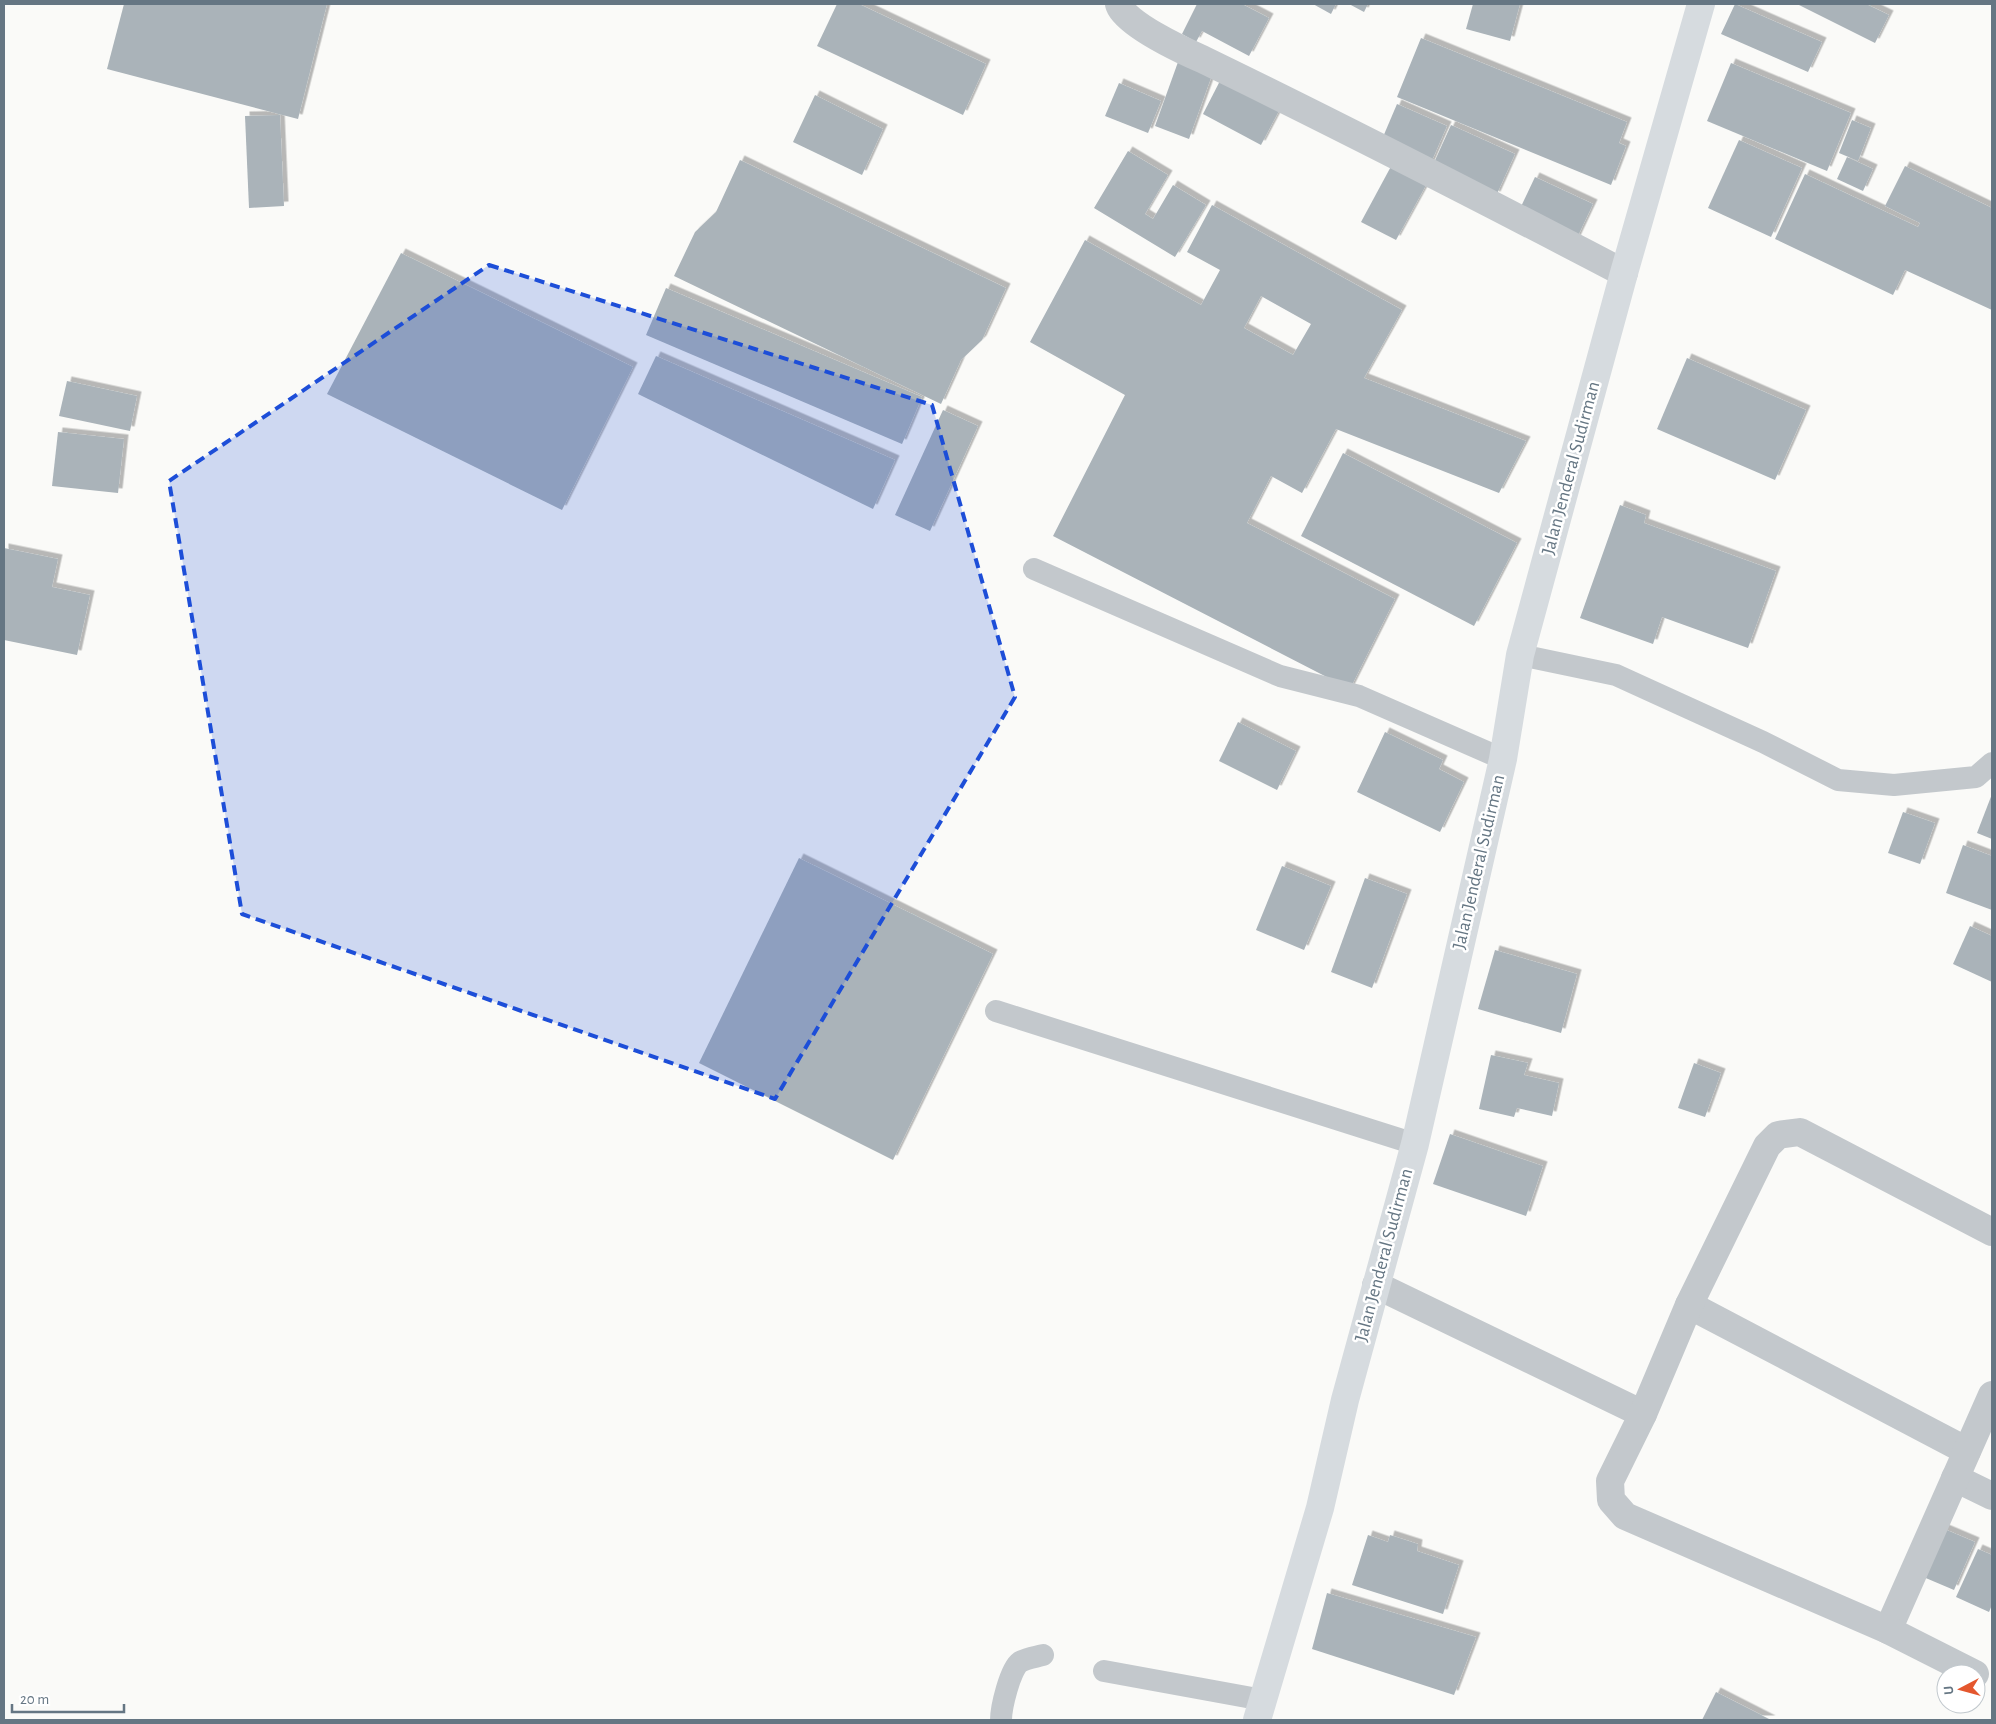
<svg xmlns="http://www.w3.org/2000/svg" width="1996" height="1724" font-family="'Alegreya Sans',sans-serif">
	<defs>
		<filter id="shadow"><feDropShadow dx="4.5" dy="-4.5" stdDeviation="0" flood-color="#0004"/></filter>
	</defs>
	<rect width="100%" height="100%" fill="#fafaf8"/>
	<!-- building -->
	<g fill="#aab3b9" fill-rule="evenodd" filter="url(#shadow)">
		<polygon points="124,4 327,4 298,119 107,69"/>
		<polygon points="837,4 859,4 986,64 963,115 817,46"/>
		<polygon points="1197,4 1242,4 1269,18 1249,56 1202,31 1196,42 1182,34"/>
		<polygon points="1313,4 1336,4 1331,14"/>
		<polygon points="1349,4 1368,4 1364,12"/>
		<polygon points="1473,4 1520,4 1510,41 1466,29"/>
		<polygon points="1735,4 1822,42 1808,72 1721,34"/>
		<polygon points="1797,4 1866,4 1889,15 1875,43"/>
		<polygon points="1421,38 1627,122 1619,143 1626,146 1611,185 1397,97"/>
		<polygon points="1178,62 1212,75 1189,139 1155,126"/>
		<polygon points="1731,63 1851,113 1827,171 1707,121"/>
		<polygon points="1223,75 1282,105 1261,145 1203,114"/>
		<polygon points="1119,83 1161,101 1148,133 1105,116"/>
		<polygon points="815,95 883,129 862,175 793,142"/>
		<polygon points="1397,104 1447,126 1430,165 1380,144"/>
		<polygon points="280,115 284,206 249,208 245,116"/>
		<polygon points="1852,120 1871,128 1858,161 1839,153"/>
		<polygon points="1451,125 1515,154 1496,196 1432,167"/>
		<polygon points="1739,140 1802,168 1771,237 1708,208"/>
		<polygon points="1128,151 1168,175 1145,214 1153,219 1173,185 1206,205 1175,257 1094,208"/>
		<polygon points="1847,157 1873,169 1863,191 1837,179"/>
		<polygon points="1395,159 1430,178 1396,240 1361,222"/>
		<polygon points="740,160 1006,288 982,340 961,360 941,404 674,276 695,232 716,212"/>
		<polygon points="1905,166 1992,208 1992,310 1905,270 1893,295 1775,239 1805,174 1918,227 1920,223 1885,206"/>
		<polygon points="1535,177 1593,204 1576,240 1518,213"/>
		<path d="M1212 205 1402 310 1364 378 1526 441 1499 493 1336 429 1302 493 1271 476 1247 523 1395 599 1350 689 1053 536 1125 395 1030 342 1085 240 1201 305 1220 270 1187 252ZM1261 296 1311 324 1293 355 1244 328Z"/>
		<polygon points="401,253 633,367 562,510 327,394"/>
		<polygon points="666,288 922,397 902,444 646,335"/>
		<polygon points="656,356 895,460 873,509 638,394"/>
		<polygon points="1687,358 1806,410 1775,480 1657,429"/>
		<polygon points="67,381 137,396 130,431 59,416"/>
		<polygon points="943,410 978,426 930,531 895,515"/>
		<polygon points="58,432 124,439 118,493 52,486"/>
		<polygon points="1343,453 1517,543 1474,626 1301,536"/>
		<polygon points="1620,505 1646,515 1644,523 1776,571 1748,648 1662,617 1653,644 1580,618"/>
		<polygon points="4,548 58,559 52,587 90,595 77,655 4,640"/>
		<polygon points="1238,722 1296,751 1277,790 1219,761"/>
		<polygon points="1385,732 1443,760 1439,769 1464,782 1440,832 1357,792"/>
		<polygon points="1992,794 1992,839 1977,833"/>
		<polygon points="1903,812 1935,823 1920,864 1888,853"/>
		<polygon points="1963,845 1992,856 1992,910 1946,893"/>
		<polygon points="799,858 993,954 893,1160 699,1063"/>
		<polygon points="1282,866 1331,886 1304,950 1256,930"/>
		<polygon points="1365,878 1407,894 1372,988 1331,972"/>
		<polygon points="1970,926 1992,936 1992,982 1953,964"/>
		<polygon points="1495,950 1577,974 1561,1033 1478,1009"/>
		<polygon points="1491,1055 1528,1063 1524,1075 1559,1083 1552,1116 1517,1108 1514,1117 1479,1109"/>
		<polygon points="1694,1063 1721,1073 1705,1117 1678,1108"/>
		<polygon points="1450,1134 1543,1166 1526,1216 1433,1184"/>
		<polygon points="1942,1528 1975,1542 1954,1590 1921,1576"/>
		<polygon points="1368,1535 1388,1542 1390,1535 1418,1544 1417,1551 1459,1565 1443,1614 1352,1585"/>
		<polygon points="1978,1549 1992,1555 1992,1605 1989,1612 1956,1597"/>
		<polygon points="1327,1593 1476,1637 1454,1695 1312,1649"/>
		<polygon points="1716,1692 1771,1720 1702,1720"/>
	</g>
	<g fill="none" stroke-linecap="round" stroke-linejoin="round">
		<!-- service -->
		<g stroke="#c3c8cc" stroke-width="22">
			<polyline points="1034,569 1280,676 1359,696 1503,759"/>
			<polyline points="1520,655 1616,675 1763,742 1838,780 1894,785 1976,777 1992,763"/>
			<polyline points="996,1011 1415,1144"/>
			<polyline points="1104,1671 1263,1700"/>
			<path d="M1001 1720C1001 1708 1010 1669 1020 1662 1026 1658 1036 1657 1043 1655"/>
		</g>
		<!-- minor -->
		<g stroke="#c3c8cc" stroke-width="28">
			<path d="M1119 4C1123 23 1184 51 1202 59 1344 128 1484 200 1624 273"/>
			<polyline points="1376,1285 1643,1414"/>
			<polyline points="1689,1305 1967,1451"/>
			<polyline points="1955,1478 1992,1496"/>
			<polyline points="1888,1630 1992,1395"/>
			<polyline points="1975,1674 1888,1630 1625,1516 1611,1500 1610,1481 1643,1414 1689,1305 1767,1146 1778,1135 1800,1132 1992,1232"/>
		</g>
		<!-- secondary -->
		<polyline stroke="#d6dbdf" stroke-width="28" points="1257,1720 1320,1508 1345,1400 1415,1144 1503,759 1520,655 1624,273 1701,4"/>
	</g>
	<!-- marked area -->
	<path fill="#1d4ed8" fill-opacity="0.2" stroke="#1d4ed8" stroke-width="4" stroke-dasharray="10 6" stroke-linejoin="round" d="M489 265 932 405 1015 697 775 1099 242 914 169 481Z"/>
	<g text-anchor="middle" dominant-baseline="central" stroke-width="5" stroke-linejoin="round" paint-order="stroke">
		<!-- street labels -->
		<g font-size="19" fill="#657683" stroke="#fff">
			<text transform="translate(1571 468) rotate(-75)">Jalan Jenderal Sudirman</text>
			<text transform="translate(1479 862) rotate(-77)">Jalan Jenderal Sudirman</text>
			<text transform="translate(1384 1255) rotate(-75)">Jalan Jenderal Sudirman</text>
		</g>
	</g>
	<!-- border -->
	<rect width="1996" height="1724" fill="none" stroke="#657683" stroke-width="10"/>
	<!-- north arrow -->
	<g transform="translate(1961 1689) rotate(264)"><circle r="24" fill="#ffffff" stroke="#c1c8cd"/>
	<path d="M0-4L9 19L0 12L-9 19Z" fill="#e4572e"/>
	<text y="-8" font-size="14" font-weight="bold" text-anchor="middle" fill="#657683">U</text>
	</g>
	<!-- scale -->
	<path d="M12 1704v8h112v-8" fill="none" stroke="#657683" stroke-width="2.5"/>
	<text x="20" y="1704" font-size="15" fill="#657683" stroke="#ffffff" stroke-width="4" paint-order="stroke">20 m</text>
</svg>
